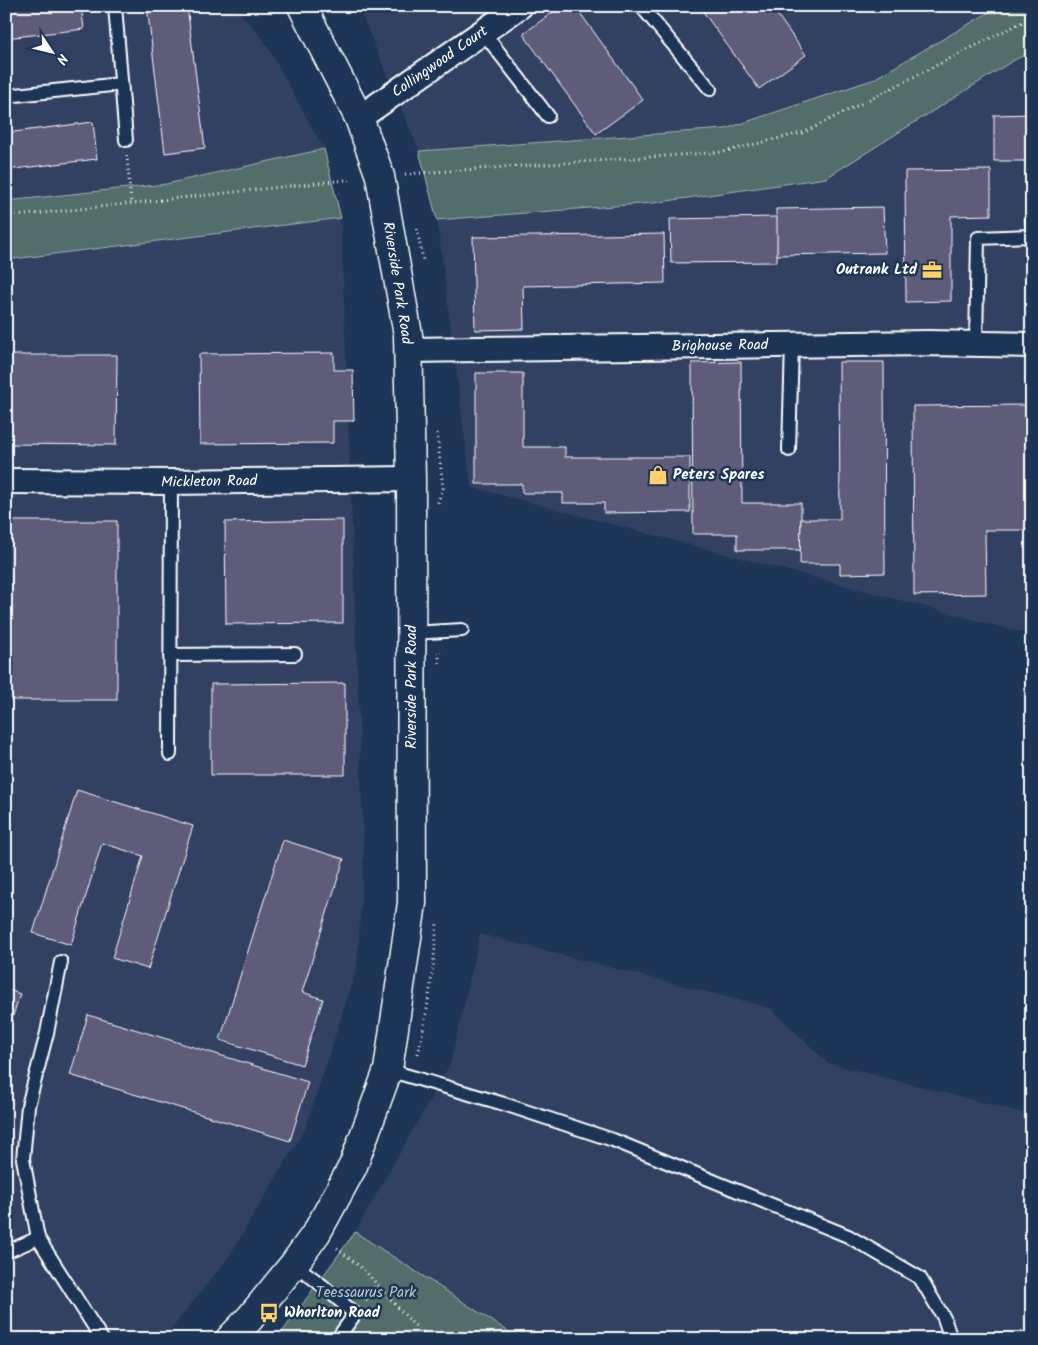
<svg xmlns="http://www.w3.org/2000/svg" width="1038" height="1345" font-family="Kalam,sans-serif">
	<rect width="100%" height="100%" fill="#1d3557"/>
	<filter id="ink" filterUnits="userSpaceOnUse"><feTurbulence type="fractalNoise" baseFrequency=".02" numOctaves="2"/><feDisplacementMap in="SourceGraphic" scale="10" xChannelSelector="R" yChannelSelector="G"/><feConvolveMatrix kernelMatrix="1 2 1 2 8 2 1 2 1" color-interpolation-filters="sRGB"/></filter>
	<g filter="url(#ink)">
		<!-- built -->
		<g fill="#304062">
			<polygon points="6,6 234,6 264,40 324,149 166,184 6,201"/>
			<polygon points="358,6 1000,6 872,80 725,129 419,151"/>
			<polygon points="1032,51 1032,635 471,487 437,220 653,203 1011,62"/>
			<polygon points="341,218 364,858 357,968 306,1127 229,1257 163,1339 6,1339 6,260"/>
			<polygon points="480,934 770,1008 828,1063 1032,1115 1032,1339 520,1339 355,1232 450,1064"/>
		</g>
		<!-- green -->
		<g fill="#536e6b" stroke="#a9b6b5">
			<polygon points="1000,6 1032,6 1032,51 1011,62 826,178 653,203 437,220 419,151 725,129 872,80"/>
			<polygon points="324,149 341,218 6,260 6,201 166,184"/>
			<polygon points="355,1232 520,1339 277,1339"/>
		</g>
		<!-- building -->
		<g fill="#5e5b7a" stroke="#fff">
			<polygon points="6,6 81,6 84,29 6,38"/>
			<polygon points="147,6 187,6 205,148 165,153"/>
			<polygon points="561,6 575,6 643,100 596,134 523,34"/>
			<polygon points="699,6 771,6 806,55 759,89"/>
			<polygon points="1032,114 1032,161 994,161 994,115"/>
			<polygon points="93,122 97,159 6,170 6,133"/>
			<polygon points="991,170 991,215 951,216 951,301 906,302 905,171"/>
			<polygon points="883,207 885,253 777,255 776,209"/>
			<polygon points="777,217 777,262 671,263 670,219"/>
			<polygon points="664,234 665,283 523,286 524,329 475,330 473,237"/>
			<polygon points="334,353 334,370 353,370 354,421 333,421 333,443 200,444 199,354"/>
			<polygon points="6,355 117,355 116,445 6,444"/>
			<polygon points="741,362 742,503 801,503 801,550 737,550 737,534 693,534 692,363"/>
			<polygon points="839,362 884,362 885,573 840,574 840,564 800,564 801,519 840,519"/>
			<polygon points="476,373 523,373 523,447 565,447 565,457 690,457 690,512 604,513 604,503 563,503 563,493 522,493 522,484 476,484"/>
			<polygon points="1032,405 1032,530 985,530 986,594 914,595 913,406"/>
			<polygon points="343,520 343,623 226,624 225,522"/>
			<rect x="6" y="521" width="111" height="179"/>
			<polygon points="345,683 345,775 211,775 211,684"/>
			<polygon points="77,790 193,826 148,969 112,958 143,856 102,843 71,945 33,933"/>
			<polygon points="283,840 344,859 302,992 323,999 302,1065 220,1040"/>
			<polygon points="6,989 20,994 8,1031 6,1031"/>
			<polygon points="88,1015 308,1082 290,1141 70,1075"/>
		</g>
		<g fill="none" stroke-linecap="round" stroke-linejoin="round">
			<defs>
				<g id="lane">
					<polyline points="115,6 126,140"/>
					<polyline points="641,6 710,89"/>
					<polyline points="483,32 548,116"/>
					<polyline points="6,96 121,84"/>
					<polyline points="1032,219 1032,223"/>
					<polyline points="976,344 978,238 1032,236"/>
					<polyline points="789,450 792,345"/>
					<polyline points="412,633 462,630"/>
					<polyline points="170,655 295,654"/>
					<polyline points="170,754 171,482"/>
					<polyline points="61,962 47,1033 28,1106 23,1159 38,1238 102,1339"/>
					<polyline points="388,1070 504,1104 613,1140 848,1236 920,1278 944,1318 951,1339"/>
					<polyline points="6,1252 38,1238"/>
					<polyline points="294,1264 323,1286 355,1314 337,1339"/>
				</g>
				<g id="street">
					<polyline points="359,118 520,6"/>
					<polyline points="408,350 928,343 1032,345"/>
					<polyline points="6,481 171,482 411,479"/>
				</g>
				<polyline id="secondary" points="230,1339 250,1318 294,1264 317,1232 353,1166 388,1070 412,903 411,479 408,335 380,176 359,118 302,6"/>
			</defs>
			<!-- lane casing -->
			<use href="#lane" stroke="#fff" stroke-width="16"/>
			<!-- street casing -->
			<use href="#street" stroke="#fff" stroke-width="28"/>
			<!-- secondary casing -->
			<use href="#secondary" stroke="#fff" stroke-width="31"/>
			<!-- path -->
			<g stroke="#fff" stroke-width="3" stroke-dasharray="1 4" stroke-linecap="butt">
				<polyline points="127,155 131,204"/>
				<polyline points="405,174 723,152 805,132 1032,17"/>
				<polyline points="6,217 354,179"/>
				<polyline points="417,229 423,260"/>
				<polyline points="437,433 443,488 437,505"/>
				<polyline points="439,663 439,649"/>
				<path d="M418 1054C428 1010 434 967 437 922"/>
				<polyline points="337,1248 365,1271 412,1323 432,1339"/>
				<polyline points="366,1300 377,1285"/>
			</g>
			<!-- lane -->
			<use href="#lane" stroke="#1d3557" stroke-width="12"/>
			<!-- street -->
			<use href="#street" stroke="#1d3557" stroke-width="24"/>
			<!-- secondary -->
			<use href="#secondary" stroke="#1d3557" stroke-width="28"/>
		</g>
	</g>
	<!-- icons -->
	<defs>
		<symbol id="office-bare" viewBox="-9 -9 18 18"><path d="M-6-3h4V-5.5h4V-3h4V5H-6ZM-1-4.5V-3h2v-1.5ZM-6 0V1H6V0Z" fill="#ffd166" stroke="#1d3557" stroke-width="2.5" paint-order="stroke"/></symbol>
		<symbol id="shop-bare" viewBox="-9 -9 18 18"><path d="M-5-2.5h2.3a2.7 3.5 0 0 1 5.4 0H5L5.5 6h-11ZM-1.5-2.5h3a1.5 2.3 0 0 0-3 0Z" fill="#ffd166" stroke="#1d3557" stroke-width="2.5" paint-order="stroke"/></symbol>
		<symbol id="bus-bare" viewBox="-9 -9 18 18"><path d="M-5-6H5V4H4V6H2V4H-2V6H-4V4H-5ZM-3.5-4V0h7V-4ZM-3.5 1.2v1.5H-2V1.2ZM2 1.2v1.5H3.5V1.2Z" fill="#ffd166" stroke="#1d3557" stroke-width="2.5" paint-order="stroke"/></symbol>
	</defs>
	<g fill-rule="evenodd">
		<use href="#office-bare" x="918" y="256" width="28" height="28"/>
		<use href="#shop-bare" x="644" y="461" width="28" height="28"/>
		<use href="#bus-bare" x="255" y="1299" width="28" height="28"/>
	</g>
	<g text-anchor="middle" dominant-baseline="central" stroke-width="5" stroke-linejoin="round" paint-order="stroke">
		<!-- street labels -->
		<g font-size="15" fill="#fff" stroke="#1d3557">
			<text transform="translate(440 62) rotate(-35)">Collingwood Court</text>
			<text transform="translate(397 283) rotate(81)">Riverside Park Road</text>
			<text transform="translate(720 346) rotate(-1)">Brighouse Road</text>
			<text transform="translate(209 482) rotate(-1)">Mickleton Road</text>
			<text transform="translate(412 687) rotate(-90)">Riverside Park Road</text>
		</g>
		<!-- poi labels -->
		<g font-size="15" font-weight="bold" fill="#fff" stroke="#1d3557" text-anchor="start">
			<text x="917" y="270" text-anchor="end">Outrank Ltd</text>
			<text x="673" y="475">Peters Spares</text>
			<text x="284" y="1313">Whorlton Road</text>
		</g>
		<!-- park labels -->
		<g font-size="15" fill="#bac5c4" stroke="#1d3557">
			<text x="366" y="1293">Teessaurus Park</text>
		</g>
	</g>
	<!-- margin -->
	<rect width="1038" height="1345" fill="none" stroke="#1d3557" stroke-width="25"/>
	<rect x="12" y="12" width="1013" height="1320" fill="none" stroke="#fff" stroke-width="2" filter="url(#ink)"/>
	<!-- north arrow -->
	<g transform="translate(52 52) rotate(125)" stroke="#1d3557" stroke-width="4" paint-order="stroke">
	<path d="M0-4L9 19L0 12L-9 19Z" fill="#ffffff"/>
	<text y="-8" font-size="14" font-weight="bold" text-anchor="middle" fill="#ffffff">N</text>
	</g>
</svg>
